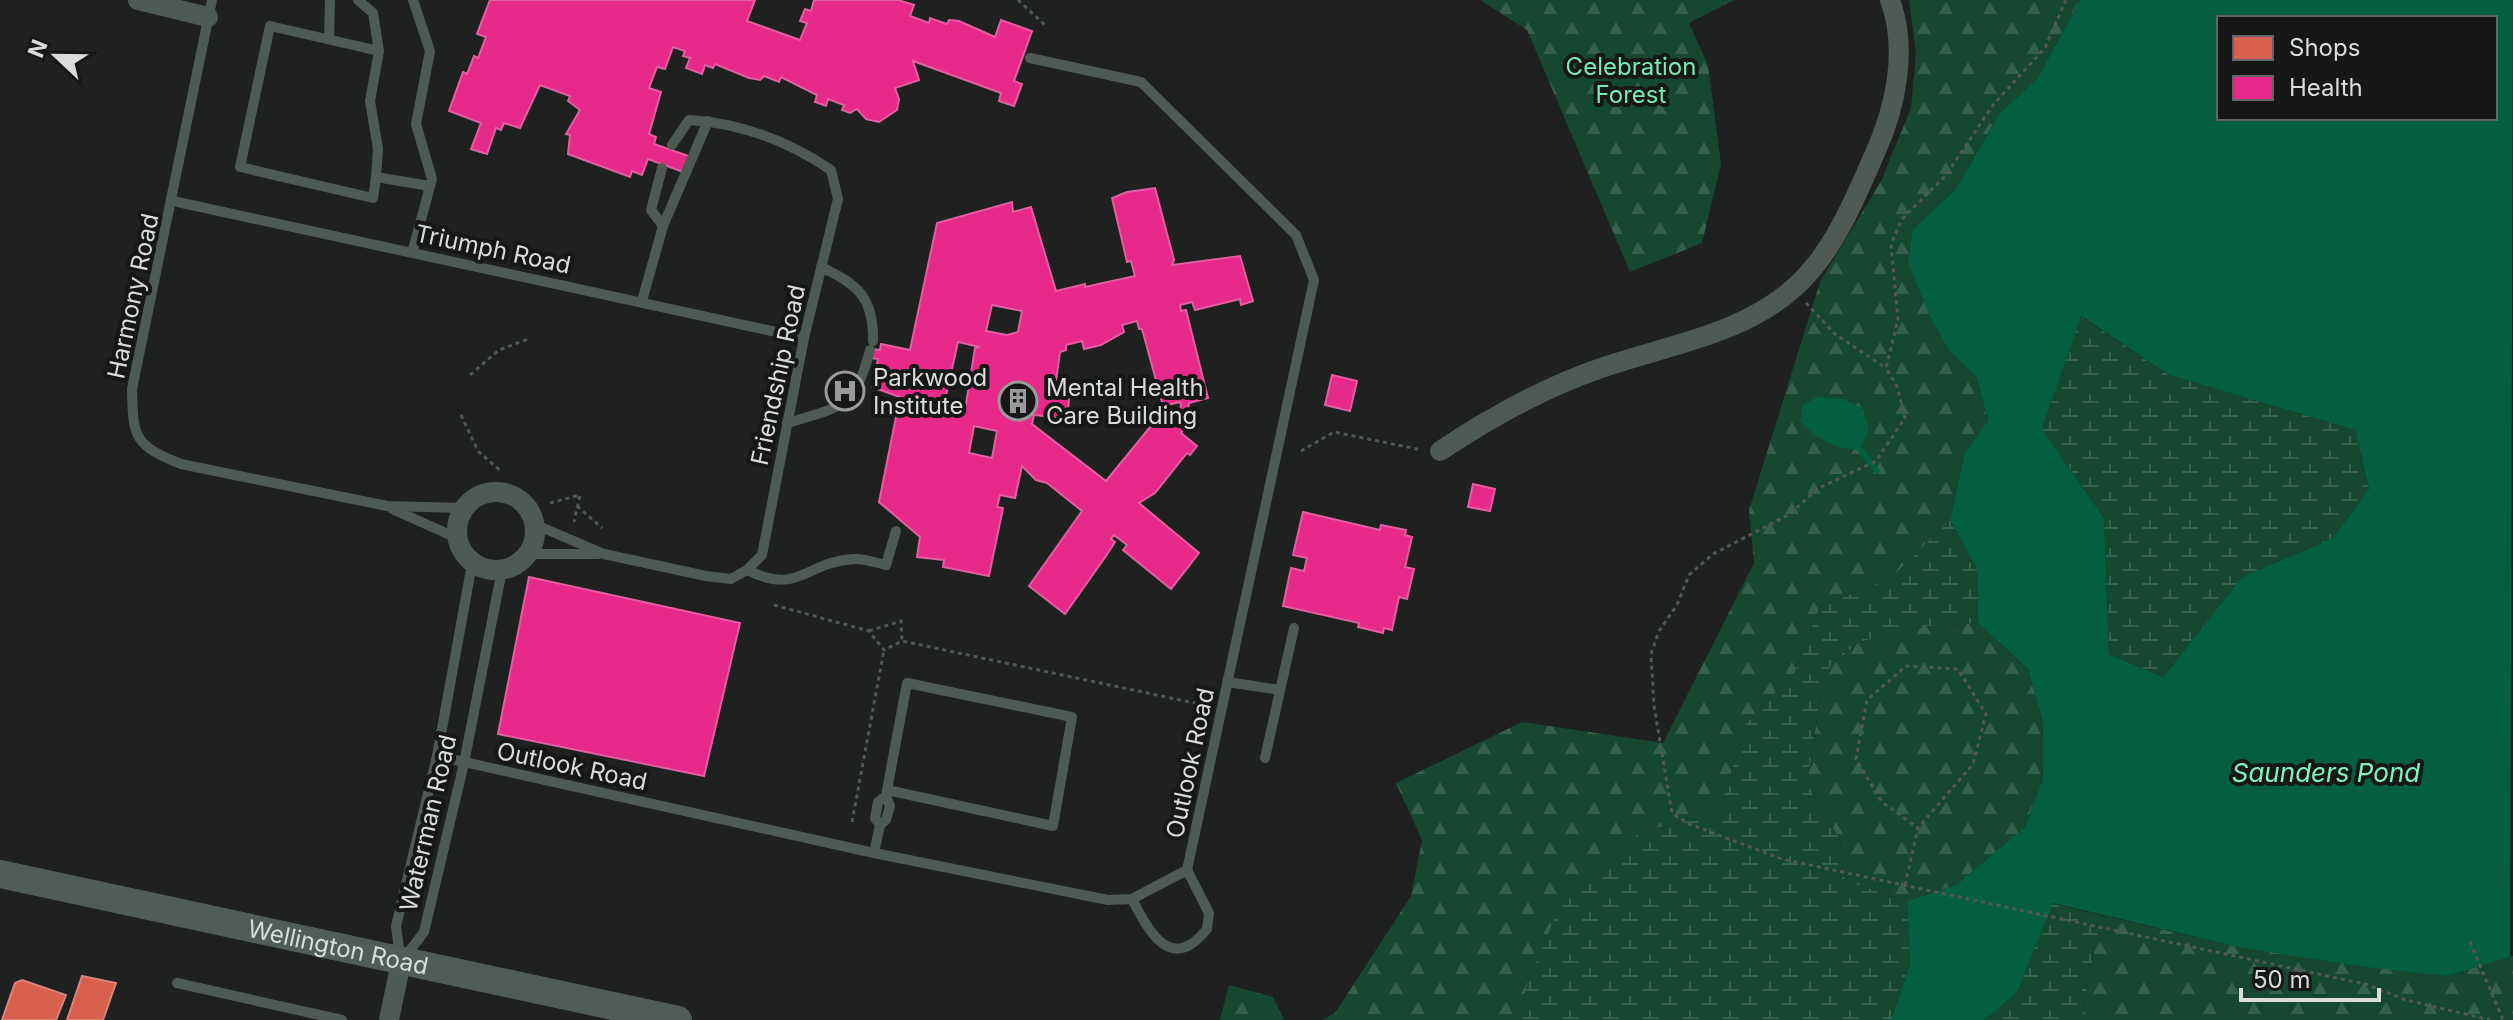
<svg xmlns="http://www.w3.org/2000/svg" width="2513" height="1020" font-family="Inter,sans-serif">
	<defs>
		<pattern id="forest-firs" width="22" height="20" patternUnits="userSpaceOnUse" patternTransform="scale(2)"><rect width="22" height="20" fill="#154731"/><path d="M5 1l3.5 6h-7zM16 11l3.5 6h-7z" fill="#36614e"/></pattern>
		<pattern id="wetland-marsh" width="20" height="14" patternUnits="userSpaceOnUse" patternTransform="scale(2)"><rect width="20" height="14" fill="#154731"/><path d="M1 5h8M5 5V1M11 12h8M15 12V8" fill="none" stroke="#36614e"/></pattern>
	</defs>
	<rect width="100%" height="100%" fill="#1f2120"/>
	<!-- forest -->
	<g fill="url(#forest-firs)">
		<polygon points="1480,0 1734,0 1689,23 1708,65 1721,164 1702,243 1630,272 1527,30"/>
		<polygon points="1909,0 2080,0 2037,79 2000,113 1955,190 1913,229 1930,317 1949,349 1976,377 1988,421 1964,455 1950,520 1890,579 1820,606 1795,672 1746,724 1718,815 1643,831 1526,988 1519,1020 1322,1020 1335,1013 1411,896 1422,840 1396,783 1522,722 1663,743 1754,563 1749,510 1820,282 1881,181 1911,108 1916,54"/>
		<polygon points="1978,623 2028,669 2043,723 2043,778 2025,827 1956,885 1907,901 1845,881 1840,840 1807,784 1824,672 1859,642 1927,626"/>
		<polygon points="2101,915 2242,948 2446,976 2513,956 2513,1020 2081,1020"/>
		<polygon points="1229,985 1273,997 1284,1020 1220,1020"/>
	</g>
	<!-- wetland -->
	<g fill="url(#wetland-marsh)">
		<polygon points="2080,316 2169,375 2355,430 2369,490 2333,538 2242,577 2163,677 2109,654 2104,518 2042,429"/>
		<polygon points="1950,520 1977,569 1978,623 1927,626 1859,642 1824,672 1807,784 1840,840 1845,881 1907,901 1910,964 1891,1020 1519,1020 1526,988 1565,893 1643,831 1718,815 1746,724 1795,672 1820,606 1890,579"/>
		<polygon points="2052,903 2101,915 2081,1020 1984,1020 2017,993"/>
	</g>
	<!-- water -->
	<g fill="#035f3f" fill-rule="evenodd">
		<path d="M2080 0H2513L2510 957 2446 976 2367 967 2242 948 2053 903 2017 993 1984 1020H1891L1910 964 1907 901 1956 885 2025 827 2043 778V723L2028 669 1978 623 1977 569 1950 520 1964 455 1988 420 1976 377 1949 350 1930 317 1908 262 1913 229 1955 190 2000 113 2037 79ZM2495 18V118H2219V18ZM2081 316 2169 375 2355 430 2369 489 2333 538 2242 577 2163 677 2109 654 2104 518 2042 429Z"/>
		<path d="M1817 397 1844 399 1862 408 1869 430 1860 449C1837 451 1815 438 1800 421L1802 406Z"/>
	</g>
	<!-- shops -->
	<g fill="#d6604d" stroke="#d78578" stroke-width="2">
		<polygon points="82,976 116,983 103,1020 67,1020"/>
		<polygon points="22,980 66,995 56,1020 2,1020 15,983"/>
	</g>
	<!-- health -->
	<g fill="#e7298a" stroke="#e35fa2" stroke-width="2" fill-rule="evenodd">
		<polygon points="490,0 755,0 747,21 800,40 807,23 800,21 805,9 811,11 814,0 898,0 914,5 910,16 929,23 930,18 947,24 949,20 959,21 995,37 1001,20 1032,31 1014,81 1022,84 1014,106 999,101 1001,93 913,61 919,80 895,88 899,99 897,110 879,122 866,119 857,109 850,113 842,110 844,105 828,99 826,106 815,102 817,95 781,77 779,82 764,76 760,80 749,78 715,64 713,68 705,65 702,74 686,68 690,58 683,56 685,51 673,47 665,69 657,67 649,88 661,92 649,134 656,137 654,144 689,156 683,172 648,159 642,175 632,171 630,177 568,154 570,135 566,134 580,110 568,101 570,96 540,85 520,128 504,123 501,130 496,128 487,154 471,149 481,123 449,111 463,72 467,74 474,56 478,58 486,37 477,34"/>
		<path d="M1155 188 1174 260 1172 265 1240 256 1253 301 1241 305 1240 299 1195 310 1192 302 1180 305 1181 311 1186 310 1208 398 1189 403 1187 425 1181 433 1197 446 1190 455 1187 453 1155 493 1139 503 1199 553 1171 589 1123 550 1127 545 1114 535 1111 539 1115 542 1106 556 1065 614 1029 586 1082 511 1047 483 1036 480 1022 466 1015 498 1000 495 997 507 1003 508 989 576 943 567 944 560 917 557 920 537 879 502 900 397 872 387 878 359 870 358 872 349 880 350 881 344 910 350 937 223 1012 202 1013 212 1031 207 1056 291 1085 284V287L1135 276 1131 261 1127 262 1112 198 1127 192ZM992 305 1022 311 1018 332 1007 335 986 331ZM1137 321 1139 329H1142L1163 406 1180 402 1181 406 1174 426 1161 417 1155 421 1106 481 1032 424 1034 415 1028 414 1058 418 1068 412 1069 399 1055 388 1060 352 1066 350V345L1082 341 1084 349 1101 345 1124 332 1122 325ZM958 342 980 347 975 348 966 404 945 400ZM974 426 997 431 992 458 969 453Z"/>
		<polygon points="1332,375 1357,381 1350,411 1325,405"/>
		<polygon points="1473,484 1495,489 1490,511 1468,507"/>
		<polygon points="1303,512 1380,530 1381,525 1406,530 1405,535 1412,537 1405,567 1414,569 1407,599 1399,597 1392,630 1384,628 1383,633 1358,627 1359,623 1283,606 1291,568 1304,571 1307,558 1293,555"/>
		<polygon points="529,577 740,623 704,776 498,734"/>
	</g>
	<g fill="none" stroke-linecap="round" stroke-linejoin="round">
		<!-- stream -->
		<polyline stroke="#035f3f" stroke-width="6" points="1860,449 1877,471"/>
		<!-- path -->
		<g stroke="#535856" stroke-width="3" stroke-dasharray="4 4" stroke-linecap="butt">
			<polyline points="1018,0 1045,25"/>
			<polyline points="2066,0 2045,48 1993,105 1946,175 1902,219 1891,244 1898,320 1886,368 1897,386 1905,418 1876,461 1817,489 1790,514 1713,554 1689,575 1677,605 1659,631 1651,654 1654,706 1672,813 1689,824 1782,859 2365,984 2406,1000 2490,1020"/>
			<polyline points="1806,303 1835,334 1886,368"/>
			<polyline points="470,375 499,350 528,339"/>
			<polyline points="461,415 478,451 502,472"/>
			<polyline points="1301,451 1334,432 1422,450"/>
			<polyline points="550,503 580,495 574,522"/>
			<polyline points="577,506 602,528"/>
			<polyline points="774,605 869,631 884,650 902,641 1199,704"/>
			<polyline points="869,631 901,621 902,640"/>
			<polyline points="852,822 884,650"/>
			<polyline points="1905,885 1918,828 1973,764 1986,714 1958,669 1906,666 1867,700 1856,759 1882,802 1918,828"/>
			<polyline points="2470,942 2503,1020"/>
		</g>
		<!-- service -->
		<g stroke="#505a55" stroke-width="10">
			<path d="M212 0 132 389C133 438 134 445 181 464L387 506 463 508"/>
			<polyline points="358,0 373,13 379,51 370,101 378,149 376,177 430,186"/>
			<polyline points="329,39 330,0"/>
			<polyline points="376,177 373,198 240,167 270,26 379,51"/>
			<polyline points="173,201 804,338"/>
			<polyline points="663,226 708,121"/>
			<polyline points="412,253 432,179 416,124 430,51 413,0"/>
			<path d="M821 267C857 284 874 297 873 341"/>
			<polyline points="642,301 663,226 651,210 662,168"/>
			<path d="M787 423C841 407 855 408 870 350"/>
			<polyline points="392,509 457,538"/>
			<path d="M534 524 604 554 706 576 731 579 747 570 762 555 804 338 838 199 831 170C788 141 741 123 689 120L672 145"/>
			<polyline points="528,554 598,554"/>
			<path d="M747 570C800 596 804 562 854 559 864 558 876 563 886 565L896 531"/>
			<polyline points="1227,682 1280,690"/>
			<polyline points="437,756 874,853 1108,900 1132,899 1187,870 1314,280 1296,235 1141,82 1030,58"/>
			<polyline points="1265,758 1294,628"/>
			<polyline points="886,796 887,790 907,683 1072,717 1053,826 887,790"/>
			<polyline points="874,853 880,825 886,820 890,806 886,796 878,802 875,818 880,825"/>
			<path d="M1132 899C1149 932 1171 974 1207 929L1209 913 1187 870"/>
			<polyline points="400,957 396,926 437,756 472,564"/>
			<polyline points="405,957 424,932 464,763 502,570"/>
			<polyline points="177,983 342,1020"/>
		</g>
		<!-- minor -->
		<g stroke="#505a55" stroke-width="20">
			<polyline points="138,0 208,17"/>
			<path d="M1440 451C1491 417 1543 388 1601 368 1667 345 1742 335 1795 287 1833 253 1855 199 1875 153 1896 107 1908 49 1890 0"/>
			<circle cx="496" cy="531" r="39"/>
			<polyline points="389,1020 401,962"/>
		</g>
		<!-- secondary -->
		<path stroke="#525c57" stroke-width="28" id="s1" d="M0 874 678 1020"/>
	</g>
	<!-- icons -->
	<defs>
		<symbol id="hospital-ring" viewBox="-11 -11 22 22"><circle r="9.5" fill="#151816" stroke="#999b9a" stroke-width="1.5"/><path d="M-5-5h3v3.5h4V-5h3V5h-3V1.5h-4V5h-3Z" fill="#999b9a"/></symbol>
		<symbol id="building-ring" viewBox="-11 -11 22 22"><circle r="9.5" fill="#151816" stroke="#999b9a" stroke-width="1.5"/><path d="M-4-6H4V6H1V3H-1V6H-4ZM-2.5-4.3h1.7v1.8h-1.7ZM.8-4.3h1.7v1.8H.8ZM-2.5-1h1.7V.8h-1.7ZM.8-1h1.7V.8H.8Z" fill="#999b9a"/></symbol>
	</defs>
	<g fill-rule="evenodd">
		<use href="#hospital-ring" x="823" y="369" width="44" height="44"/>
		<use href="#building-ring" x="996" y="379" width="44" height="44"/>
	</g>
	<g text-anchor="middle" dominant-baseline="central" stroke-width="8" stroke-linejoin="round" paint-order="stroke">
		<!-- park labels -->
		<g font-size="24" fill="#7aeab4" stroke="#151816">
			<text x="1631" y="66">Celebration<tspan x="1631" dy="28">Forest</tspan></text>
		</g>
		<!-- street labels -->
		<g font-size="24" fill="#dadcdb" stroke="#151816">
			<text transform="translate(493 249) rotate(12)">Triumph Road</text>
			<text transform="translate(133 296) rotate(-78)">Harmony Road</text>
			<text transform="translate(778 375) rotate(-78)">Friendship Road</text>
			<text transform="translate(1190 763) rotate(-78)">Outlook Road</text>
			<text transform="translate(572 766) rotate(12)">Outlook Road</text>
			<text transform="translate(428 823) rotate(-77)">Waterman Road</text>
			<text stroke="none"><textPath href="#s1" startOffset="346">Wellington Road</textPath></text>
		</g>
		<!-- poi labels -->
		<g font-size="24" fill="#dadcdb" stroke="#151816" text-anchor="start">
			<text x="873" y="377">Parkwood<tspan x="873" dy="28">Institute</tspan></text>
			<text x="1046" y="387">Mental Health<tspan x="1046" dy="28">Care Building</tspan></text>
		</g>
		<!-- water labels -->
		<g font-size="26" font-style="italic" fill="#81f2bb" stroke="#151816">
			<text x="2326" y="772">Saunders Pond</text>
		</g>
	</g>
	<!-- legend -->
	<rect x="2217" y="16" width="280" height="104" fill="#151816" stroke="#646665" stroke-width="2"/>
	<rect x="2233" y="36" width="40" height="24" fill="#d6604d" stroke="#646665" stroke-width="2"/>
	<text x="2289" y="56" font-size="24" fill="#dadcdb">Shops</text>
	<rect x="2233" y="76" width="40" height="24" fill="#e7298a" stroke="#646665" stroke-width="2"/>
	<text x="2289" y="96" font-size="24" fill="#dadcdb">Health</text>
	<!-- north arrow -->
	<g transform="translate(56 56) rotate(292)" stroke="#151816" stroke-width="6" paint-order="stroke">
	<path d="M0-6L14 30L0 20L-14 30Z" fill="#dadcdb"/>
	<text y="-12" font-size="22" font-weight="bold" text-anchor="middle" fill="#dadcdb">N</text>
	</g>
	<!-- scale -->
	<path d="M2241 988v12h138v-12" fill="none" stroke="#dadcdb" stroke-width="4"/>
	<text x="2253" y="988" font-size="24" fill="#dadcdb" stroke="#151816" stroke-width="6" paint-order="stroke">50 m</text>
</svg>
